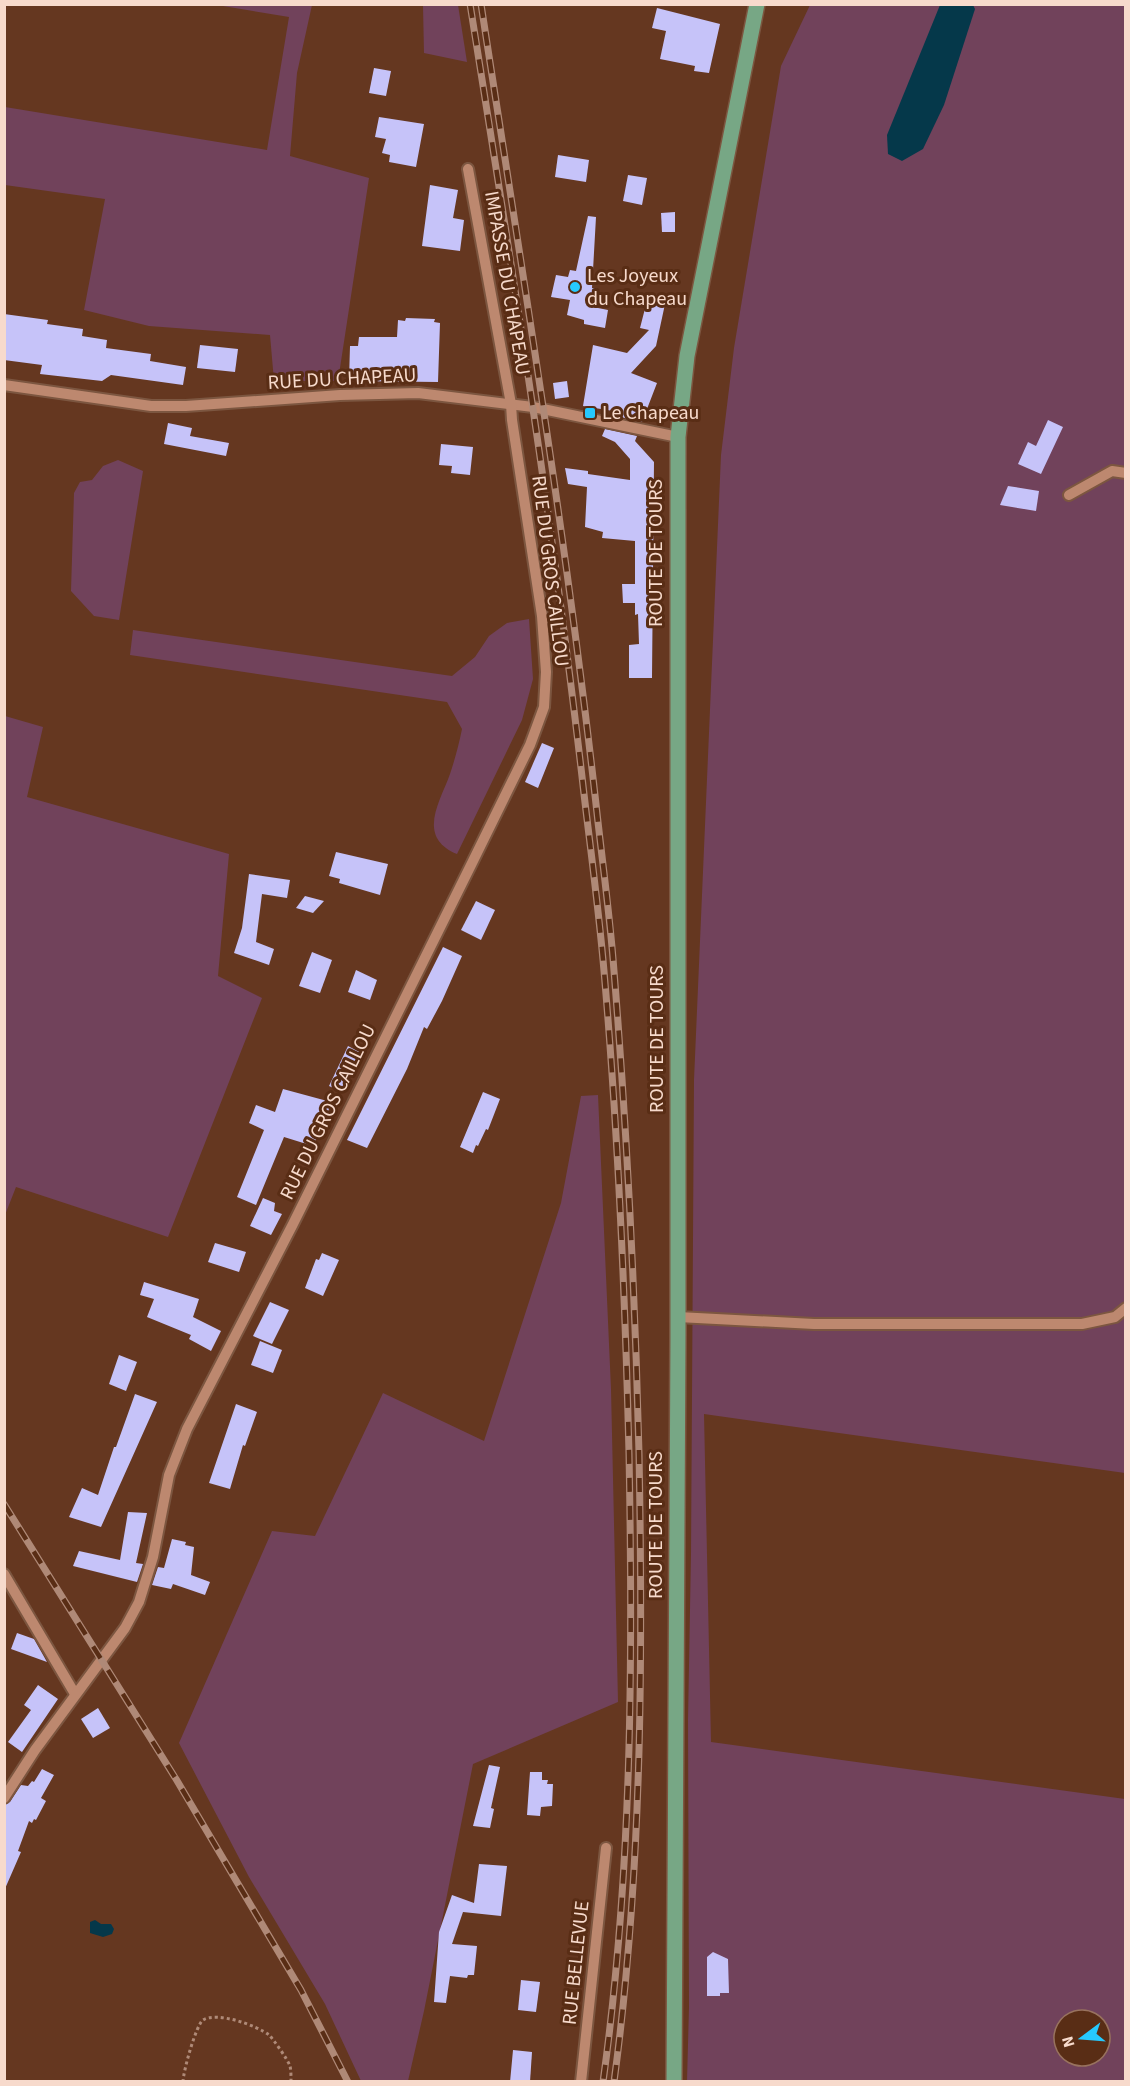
<svg xmlns="http://www.w3.org/2000/svg" width="1130" height="2086" font-family="'Source Sans 3',sans-serif">
	<rect width="100%" height="100%" fill="#653720"/>
	<!-- green -->
	<g fill="#71425b" fill-rule="evenodd">
		<polygon points="217,5 312,5 297,73 290,156 369,178 338,381 274,381 270,335 149,326 84,310 105,199 5,185 5,107 267,150 289,17"/>
		<polygon points="423,5 458,5 467,62 424,53"/>
		<path d="M810 5H1125V1473L704 1414 711 1742 1125 1799V2081L687 2082 689 2007 688 1720 691 1554 694 1080 721 455 734 348 781 66ZM1064 2020H1100V2056H1064Z"/>
		<polygon points="118,460 143,471 119,620 94,616 71,591 74,493 80,482 92,480 103,466"/>
		<path d="M529 619 533 679 522 720 457 854C416 837 440 802 450 774 455 759 459 744 462 729L447 702 130 655 133 630 452 676 475 657 489 636 507 623Z"/>
		<polygon points="5,716 43,727 27,797 229,854 218,976 262,998 168,1237 16,1187 5,1215"/>
		<polygon points="598,1095 611,1389 618,1702 473,1764 424,2011 408,2081 361,2081 325,2004 249,1877 179,1743 272,1531 315,1536 383,1393 484,1441 561,1203 581,1096"/>
	</g>
	<!-- water -->
	<g fill="#05384a">
		<polygon points="940,5 973,5 975,9 944,105 923,149 902,161 888,154 887,135"/>
		<polygon points="95,1920 101,1924 111,1924 114,1929 112,1934 103,1937 90,1933 90,1922"/>
	</g>
	<!-- building -->
	<g fill="#c6c3f9">
		<polygon points="657,8 720,24 709,73 694,71 695,66 660,59 666,31 652,28"/>
		<polygon points="374,68 391,71 386,96 369,93"/>
		<polygon points="379,117 424,124 416,167 389,162 390,155 382,153 386,139 375,137"/>
		<polygon points="558,155 589,160 586,182 555,177"/>
		<polygon points="628,175 647,178 642,205 623,201"/>
		<polygon points="430,185 458,190 453,218 464,220 460,251 422,246"/>
		<polygon points="675,212 675,232 662,232 661,213"/>
		<polygon points="588,216 596,217 592,288 597,288 593,307 608,310 605,328 584,324 584,320 567,315 570,300 551,297 556,275 568,277 570,270 576,271"/>
		<polygon points="649,293 664,296 663,303 665,304 656,346 631,373 657,383 642,422 611,415 613,411 583,406 593,345 627,353 649,330 640,328"/>
		<polygon points="4,314 48,320 47,324 83,329 82,336 107,340 106,348 151,354 150,361 186,367 183,385 111,375 102,381 40,374 42,365 4,360"/>
		<polygon points="406,318 435,319 434,322 440,323 438,382 349,381 350,346 358,346 359,337 397,337 398,320 405,321"/>
		<polygon points="200,345 238,349 235,372 197,368"/>
		<polygon points="567,381 569,397 555,399 553,383"/>
		<polygon points="1048,420 1063,427 1041,474 1018,464 1028,442 1036,446"/>
		<polygon points="168,423 192,428 190,436 229,443 226,456 164,444"/>
		<polygon points="605,429 637,436 635,441 654,462 652,678 629,678 629,645 639,644 638,614 635,615 635,603 623,603 622,584 635,584 635,541 602,538 603,532 585,527 587,487 568,484 565,468 588,471 588,474 630,480 630,459 615,442 602,436"/>
		<polygon points="441,444 473,447 470,475 451,473 452,466 439,465"/>
		<polygon points="1008,486 1039,491 1036,511 1000,505"/>
		<polygon points="542,743 554,748 538,788 525,782"/>
		<polygon points="336,852 388,864 380,895 339,883 340,879 329,876"/>
		<polygon points="249,874 290,880 287,898 262,894 256,942 274,949 269,965 234,953 242,928"/>
		<polygon points="305,896 324,901 313,913 296,908"/>
		<polygon points="476,901 495,910 481,940 461,930"/>
		<polygon points="443,947 462,956 442,1001 427,1029 424,1027 407,1069 367,1148 347,1140"/>
		<polygon points="312,952 332,960 320,993 299,986"/>
		<polygon points="356,970 377,980 370,1000 348,992"/>
		<polygon points="348,1046 361,1053 342,1092 329,1086"/>
		<polygon points="283,1089 331,1102 325,1122 313,1146 284,1137 256,1205 237,1197 264,1130 249,1123 256,1105 275,1112"/>
		<polygon points="483,1092 500,1099 488,1130 486,1129 478,1146 476,1145 473,1153 460,1147"/>
		<polygon points="263,1198 275,1203 274,1211 282,1214 271,1235 250,1226"/>
		<polygon points="215,1243 246,1252 239,1272 208,1262"/>
		<polygon points="322,1253 339,1260 323,1296 305,1288 316,1259 319,1260"/>
		<polygon points="144,1282 199,1299 193,1317 221,1331 211,1351 189,1339 191,1335 147,1317 154,1299 140,1295"/>
		<polygon points="270,1302 289,1310 272,1344 253,1336"/>
		<polygon points="260,1341 282,1350 273,1373 251,1365"/>
		<polygon points="119,1355 137,1362 126,1391 109,1384"/>
		<polygon points="135,1394 157,1402 101,1527 69,1517 82,1488 98,1495 114,1447 116,1447"/>
		<polygon points="236,1404 257,1412 245,1446 243,1445 230,1489 209,1483"/>
		<polygon points="128,1512 147,1513 136,1563 143,1564 137,1582 73,1566 79,1551 120,1560"/>
		<polygon points="172,1539 186,1542 185,1545 194,1547 191,1575 210,1582 205,1595 173,1584 171,1589 152,1585 158,1567 164,1568"/>
		<polygon points="17,1633 34,1639 47,1662 11,1649"/>
		<polygon points="38,1685 58,1699 22,1752 8,1742 31,1710 24,1705"/>
		<polygon points="98,1708 110,1728 93,1738 81,1719"/>
		<polygon points="489,1765 500,1767 491,1808 494,1809 490,1828 473,1826"/>
		<polygon points="42,1769 54,1775 41,1798 46,1801 36,1820 34,1819 32,1823 29,1821 18,1851 21,1852 4,1891 4,1805 10,1802 21,1785 28,1786 32,1781 34,1782"/>
		<polygon points="530,1772 542,1772 542,1780 548,1780 547,1784 553,1784 552,1806 541,1807 540,1816 527,1815"/>
		<polygon points="479,1864 507,1866 501,1916 463,1912 452,1944 477,1946 474,1975 468,1975 467,1978 450,1976 446,2003 434,2002 439,1932 452,1895 474,1903"/>
		<polygon points="713,1952 728,1959 729,1993 720,1993 720,1996 707,1996 707,1957"/>
		<polygon points="521,1980 540,1982 536,2012 518,2010"/>
		<polygon points="513,2050 532,2052 530,2082 510,2082"/>
	</g>
	<g fill="none" stroke-linecap="round" stroke-linejoin="round">
		<defs>
			<g id="minor">
				<polyline points="4,385 151,406 186,406 340,395 418,393 533,407 678,437"/>
				<polyline points="1069,495 1112,471 1126,473"/>
				<polyline points="678,1317 814,1324 1082,1324 1115,1317 1126,1308"/>
				<polyline points="4,1574 75,1694"/>
				<polyline points="4,1798 35,1750 125,1628 139,1602 153,1557 169,1475 187,1429 293,1224 472,863 530,745 544,707 546,672 542,616 512,420 511,404 468,169"/>
				<polyline points="581,2082 606,1848"/>
			</g>
			<polyline id="major" points="674,2082 678,1336 678,437 687,356 757,4"/>
		</defs>
		<!-- minor casing -->
		<use href="#minor" stroke="#7c5640" stroke-width="14"/>
		<!-- major casing -->
		<use href="#major" stroke="#7c5640" stroke-width="18"/>
		<!-- path -->
		<path stroke="#af8a78" stroke-width="3" stroke-dasharray="3 3" stroke-linecap="butt" d="M183 2082C183 2072 196 2025 203 2020 217 2011 258 2026 269 2035 274 2040 288 2060 290 2066 291 2070 291 2076 291 2080"/>
		<!-- minor -->
		<use href="#minor" stroke="#bd886f" stroke-width="10"/>
		<!-- major -->
		<use href="#major" stroke="#77a785" stroke-width="15"/>
		<defs>
			<g id="rail">
				<path d="M470 4C512 267 554 530 584 794 591 853 599 912 604 971 618 1131 625 1292 629 1453 633 1663 632 1873 603 2082"/>
				<path d="M481 4C522 271 566 536 596 804 602 860 610 915 614 971 627 1131 635 1292 639 1453 643 1663 642 1874 614 2082"/>
				<polyline points="4,1504 176,1779 301,1990 348,2082"/>
			</g>
		</defs>
		<!-- rail casing -->
		<use href="#rail" stroke="#af8977" stroke-width="7"/>
		<!-- rail -->
		<use href="#rail" stroke="#592d15" stroke-width="4.5" stroke-dasharray="14" stroke-linecap="butt"/>
	</g>
	<!-- markers -->
	<g fill="#26c9fe" stroke="#592d15" stroke-width="2">
		<circle cx="575" cy="287" r="6"/>
		<rect x="584" y="407" width="12" height="12" rx="3"/>
	</g>
	<g text-anchor="middle" dominant-baseline="central" stroke-width="6" stroke-linejoin="round" paint-order="stroke">
		<!-- poi labels -->
		<g font-size="20" fill="#f7dacc" stroke="#592d15" text-anchor="start">
			<text x="587" y="276">Les Joyeux<tspan x="587" dy="23">du Chapeau</tspan></text>
			<text x="602" y="413">Le Chapeau</text>
		</g>
		<!-- street labels -->
		<g font-size="20" fill="#f7dacc" stroke="#592d15">
			<text transform="translate(507 283) rotate(80)">IMPASSE DU CHAPEAU</text>
			<text transform="translate(342 379) rotate(-3)">RUE DU CHAPEAU</text>
			<text transform="translate(656 553) rotate(-90)">ROUTE DE TOURS</text>
			<text transform="translate(550 571) rotate(83)">RUE DU GROS CAILLOU</text>
			<text transform="translate(657 1039) rotate(-90)">ROUTE DE TOURS</text>
			<text transform="translate(328 1112) rotate(-64)">RUE DU GROS CAILLOU</text>
			<text transform="translate(656 1525) rotate(-90)">ROUTE DE TOURS</text>
			<text transform="translate(576 1963) rotate(-84)">RUE BELLEVUE</text>
		</g>
	</g>
	<!-- border -->
	<rect width="1130" height="2086" fill="none" stroke="#f7dacc" stroke-width="12"/>
	<!-- north arrow -->
	<g transform="translate(1082 2038) rotate(254)"><circle r="28" fill="#592d15" stroke="#98725e" stroke-width="1.5"/>
	<path d="M0-4.5L10 22L0 15L-10 22Z" fill="#26c9fe"/>
	<text y="-9" font-size="16" font-weight="bold" text-anchor="middle" fill="#f7dacc">N</text>
	</g>
</svg>
